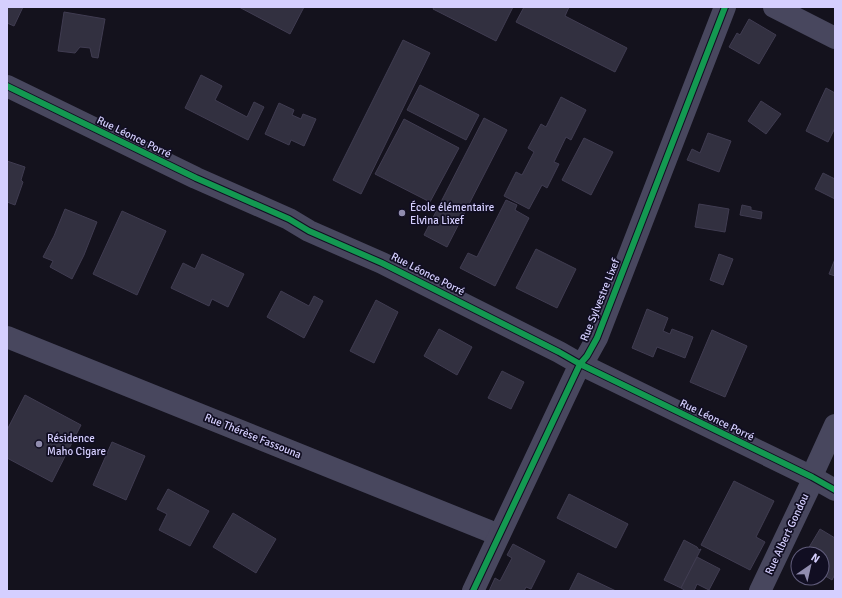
<svg xmlns="http://www.w3.org/2000/svg" width="842" height="598" font-family="Signika,sans-serif">
	<rect width="100%" height="100%" fill="#14121d"/>
	<!-- building -->
	<g fill="#323040" stroke="#403c51">
		<polygon points="7,7 23,7 14,26 7,23"/>
		<polygon points="239,7 304,7 290,34"/>
		<polygon points="434,7 513,7 496,41 433,9"/>
		<polygon points="524,7 569,7 565,16 627,48 615,72 516,22"/>
		<polygon points="64,12 105,19 98,58 92,57 90,48 80,47 75,53 58,51"/>
		<polygon points="749,19 776,35 759,64 729,47 737,33 740,35"/>
		<polygon points="403,40 430,53 361,194 333,180"/>
		<polygon points="201,75 222,86 215,100 247,117 254,102 264,107 248,140 185,108"/>
		<polygon points="420,85 479,115 466,140 407,110"/>
		<polygon points="826,88 835,93 835,128 828,142 806,131"/>
		<polygon points="561,97 586,110 571,140 566,137 554,162 559,164 547,188 542,185 529,209 504,196 516,172 522,175 534,152 528,148 541,124 546,127"/>
		<polygon points="761,101 781,114 766,134 748,121"/>
		<polygon points="279,103 294,110 292,115 301,119 303,114 316,119 304,146 291,140 289,145 265,134"/>
		<polygon points="484,118 507,130 447,247 424,235"/>
		<polygon points="404,119 459,148 430,202 375,174"/>
		<polygon points="708,133 731,141 719,172 687,160 692,149 700,153"/>
		<polygon points="584,138 613,152 591,195 562,180"/>
		<polygon points="7,161 25,167 21,180 23,182 15,205 7,202"/>
		<polygon points="823,173 835,179 835,199 815,189"/>
		<polygon points="506,200 517,205 515,210 529,218 495,286 460,268 468,253 477,257"/>
		<polygon points="699,204 729,209 725,232 695,227"/>
		<polygon points="742,205 751,207 751,210 762,212 761,219 740,215"/>
		<polygon points="65,209 97,222 84,255 72,279 50,267 53,261 43,257 54,236"/>
		<polygon points="122,211 166,231 137,295 93,274"/>
		<polygon points="536,249 576,269 557,308 516,288"/>
		<polygon points="202,254 244,274 228,307 212,299 209,306 171,288 183,263 195,269"/>
		<polygon points="719,254 733,259 723,285 710,280"/>
		<polygon points="835,259 835,276 829,274"/>
		<polygon points="281,291 309,306 314,296 323,301 304,338 267,317"/>
		<polygon points="376,300 398,312 374,363 350,351"/>
		<polygon points="647,309 668,318 663,331 670,334 672,329 693,337 685,358 657,347 653,357 632,348"/>
		<polygon points="439,329 472,347 457,375 424,356"/>
		<polygon points="712,330 747,346 725,397 690,382"/>
		<polygon points="502,371 524,382 511,409 488,398"/>
		<polygon points="25,395 81,425 52,482 7,458 7,430"/>
		<polygon points="112,442 145,456 126,500 93,485"/>
		<polygon points="734,481 774,501 756,537 765,542 750,570 701,545"/>
		<polygon points="168,489 209,511 190,546 159,530 167,514 157,509"/>
		<polygon points="569,494 628,524 616,548 557,518"/>
		<polygon points="233,513 276,539 256,573 213,547"/>
		<polygon points="820,529 835,538 835,574 832,580 822,574 822,554 805,554"/>
		<polygon points="684,540 697,547 699,550 701,549 681,588 664,580"/>
		<polygon points="513,544 545,561 531,589 526,587 524,591 489,591 495,578 500,581 512,558 507,555"/>
		<polygon points="697,557 720,569 709,590 697,584 694,591 686,591 681,588"/>
		<polygon points="578,573 616,591 569,591"/>
	</g>
	<g fill="none" stroke-linecap="round" stroke-linejoin="round">
		<!-- minor -->
		<g stroke="#48475e" stroke-width="22">
			<polyline points="774,7 835,38"/>
			<polyline points="7,86 196,178 289,219 309,231 382,263 559,352 580,364 812,477 835,490"/>
			<polyline points="7,337 499,535"/>
			<polyline points="473,591 580,364 587,356 597,338 725,7"/>
			<polyline points="760,591 810,486 815,469 835,425"/>
		</g>
		<defs>
			<g id="cycleway">
				<polyline points="7,86 196,178 289,219 309,231 382,263 559,352 580,364 812,477 835,490"/>
				<polyline points="473,591 580,364 587,356 597,338 725,7"/>
			</g>
		</defs>
		<!-- cycleway casing -->
		<use href="#cycleway" stroke="#110e22" stroke-width="8"/>
		<!-- cycleway -->
		<use href="#cycleway" stroke="#139951" stroke-width="6"/>
	</g>
	<!-- markers -->
	<g fill="#918daf" stroke="#110e22" stroke-width="1.5">
		<circle cx="402" cy="213" r="4"/>
		<circle cx="39" cy="444" r="4"/>
	</g>
	<g text-anchor="middle" dominant-baseline="central" stroke-width="3.5" stroke-linejoin="round" paint-order="stroke">
		<!-- street labels -->
		<g font-size="11" fill="#d5cffe" stroke="#110e22">
			<text transform="translate(134 137) rotate(26)">Rue Léonce Porré</text>
			<text transform="translate(428 274) rotate(27)">Rue Léonce Porré</text>
			<text transform="translate(600 300) rotate(-68)">Rue Sylvestre Lixef</text>
			<text transform="translate(717 420) rotate(26)">Rue Léonce Porré</text>
			<text transform="translate(253 436) rotate(22)">Rue Thérèse Fassouna</text>
			<text transform="translate(787 534) rotate(-65)">Rue Albert Gondou</text>
		</g>
		<!-- poi labels -->
		<g font-size="11" fill="#d5cffe" stroke="#110e22" text-anchor="start">
			<text x="410" y="207">École élémentaire<tspan x="410" dy="13">Elvina Lixef</tspan></text>
			<text x="47" y="438">Résidence<tspan x="47" dy="13">Maho Cigare</tspan></text>
		</g>
	</g>
	<!-- border -->
	<rect width="842" height="598" fill="none" stroke="#d5cffe" stroke-width="16"/>
	<!-- north arrow -->
	<g transform="translate(810 566) rotate(34)"><circle r="19" fill="#110e22" stroke="#5f5b7a"/>
	<path d="M0-3L7 15L0 10L-7 15Z" fill="#918daf"/>
	<text y="-6" font-size="11" font-weight="bold" text-anchor="middle" fill="#d5cffe">N</text>
	</g>
</svg>
